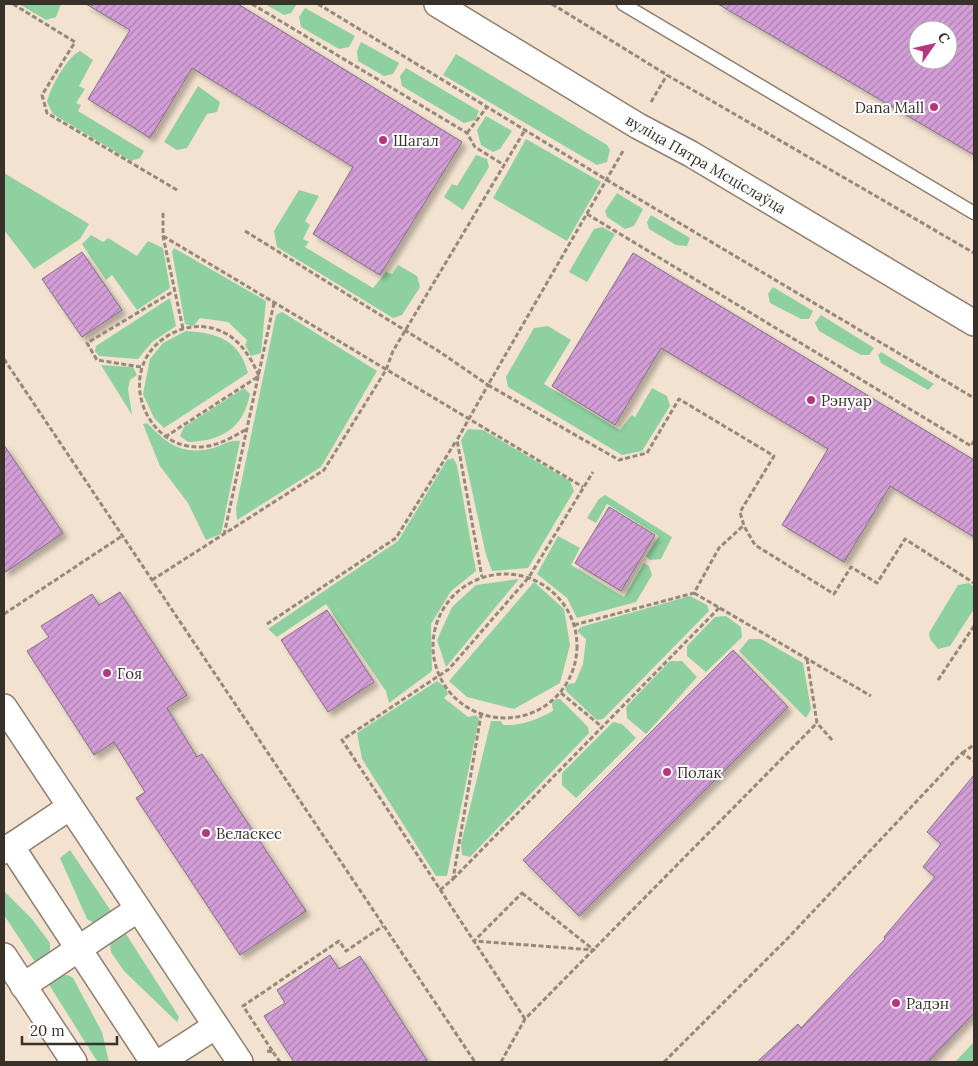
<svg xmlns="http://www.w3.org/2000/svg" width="978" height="1066" font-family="Lora,serif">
	<defs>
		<pattern id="building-hatch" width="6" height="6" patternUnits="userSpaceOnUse" patternTransform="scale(1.25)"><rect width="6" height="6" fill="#d39dd7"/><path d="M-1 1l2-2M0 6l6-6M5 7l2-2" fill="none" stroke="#ac81af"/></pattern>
		<filter id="shadow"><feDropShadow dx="4.5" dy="4.5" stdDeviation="2.5" flood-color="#0004"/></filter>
	</defs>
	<rect width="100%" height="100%" fill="#f3e2d0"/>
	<!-- green -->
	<g fill="#8ed09f">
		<polygon points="19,4 61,4 56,17 46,20"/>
		<polygon points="265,4 297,4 291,13 284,15"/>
		<polygon points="305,8 355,36 349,47 339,49 301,27 299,17"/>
		<polygon points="361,42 399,63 393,74 384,76 358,61 357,51"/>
		<path d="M80 51 93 60 79 86 85 89 76 103 81 105 78 111 144 151 140 158 131 161 53 114 47 102C50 88 67 57 80 51Z"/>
		<polygon points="456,54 607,145 610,150 607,162 597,165 443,75"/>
		<polygon points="406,68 479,111 475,120 464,123 402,86 400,76"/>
		<polygon points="198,86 220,102 217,112 207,114 187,148 177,150 164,142"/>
		<polygon points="486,116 512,131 500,149 493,152 481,145 477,130"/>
		<polygon points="526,139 601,182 567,241 493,198"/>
		<polygon points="476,155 487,159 489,167 463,210 444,197 452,184 457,186"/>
		<polygon points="4,173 89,224 80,239 34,269 4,230"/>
		<polygon points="299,190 319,196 305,221 310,225 303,239 309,242 305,247 373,288 386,272 392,274 398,265 417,276 420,287 402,315 393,318 277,247 274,231"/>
		<polygon points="617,193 643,209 634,226 625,229 607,217 605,211"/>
		<polygon points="651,215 690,238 687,246 676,245 649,229 647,222"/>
		<polygon points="602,227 615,234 587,282 569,272 594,229"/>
		<polygon points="91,235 103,242 108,238 137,256 148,241 163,248 170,288 137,310 112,275 106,280 82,244"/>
		<polygon points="174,248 266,301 261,353 251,356 245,345 247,340 228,322 200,318 193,326 185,324 172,252"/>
		<polygon points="773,287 813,311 809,319 801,319 770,303 768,294"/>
		<polygon points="170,298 176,326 152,342 138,359 99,356 95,351 96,346"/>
		<polygon points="282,312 377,371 321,467 237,520 236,508 276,315"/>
		<polygon points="821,315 874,348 869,355 861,355 819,331 815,323"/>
		<polygon points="548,326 571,340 544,384 620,430 632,415 635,417 652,388 667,396 670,406 642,451 622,455 508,387 506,377 534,328"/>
		<path d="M186 331C218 333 239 340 248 373L164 428 154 418 143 394 150 359 163 343Z"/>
		<polygon points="881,352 934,384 928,390 881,363 878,355"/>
		<polygon points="101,365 133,367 137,375 130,380 128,389 132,415"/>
		<path d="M244 388 250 394C243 429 221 441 188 442L180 436 184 427Z"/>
		<path d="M147 423C166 442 180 455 209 449 221 447 228 439 240 441L221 534 206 540 188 503 160 466 143 424Z"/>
		<polygon points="468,429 483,430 570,481 574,491 528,568 492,571 486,555 461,440"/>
		<polygon points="453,458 457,465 476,571 451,591 431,624 432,671 389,703 386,691 326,604 277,637 268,629 398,541 447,460"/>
		<polygon points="605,495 672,537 661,559 650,560 646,556 659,536 607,504 596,523 587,518 599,499"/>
		<polygon points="558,536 580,548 571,565 624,597 644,563 649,566 652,575 636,602 577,618 567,598 537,574"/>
		<polygon points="519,579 446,667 437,640 452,607 476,585"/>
		<polygon points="534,582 564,609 570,645 560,683 514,709 467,697 449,681"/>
		<polygon points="969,583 974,587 974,609 950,646 938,649 930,639 929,633 958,585"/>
		<polygon points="690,596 707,605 709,611 603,719 597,720 567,692 565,688 569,684 575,683 583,664 586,639 577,631 581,627"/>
		<polygon points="726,616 741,627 742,637 706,672 687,656 687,646 715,617"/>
		<polygon points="749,639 761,639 803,663 811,709 806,718 739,651"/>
		<polygon points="670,661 682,661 697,677 646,734 627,718 626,707"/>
		<polygon points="437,681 445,687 448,694 444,698 468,717 476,715 479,719 447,876 436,876 362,759 357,733"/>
		<path d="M556 699H560L588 727 589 733 470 857 462 855 461 844 491 721H501L503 725C521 726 536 720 553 711L552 703Z"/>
		<polygon points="613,722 622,724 636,738 576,798 562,785 562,773"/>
		<polygon points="70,850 111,911 113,916 97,925 87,919 60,858"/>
		<polygon points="4,891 32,919 50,943 50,957 39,965 33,959 4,915"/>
		<polygon points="120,932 126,934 179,1017 177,1022 124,971 111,952 110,944"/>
		<polygon points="58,975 68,975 73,978 102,1032 109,1062 97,1061 48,983"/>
		<polygon points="974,1042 974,1062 955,1062"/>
	</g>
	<!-- building -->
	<g fill="url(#building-hatch)" stroke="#7f7080" fill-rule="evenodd" filter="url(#shadow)">
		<polygon points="86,4 238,4 462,142 380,275 313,234 353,167 192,68 150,138 88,99 130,30"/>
		<path d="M718 4H974V155ZM918 30H948V60H918Z"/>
		<polygon points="82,252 122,310 82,337 42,279"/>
		<polygon points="633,253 974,460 974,537 890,486 844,562 782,525 828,449 661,348 615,425 552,386"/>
		<polygon points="4,445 63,533 4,573"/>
		<polygon points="609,507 655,535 621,591 575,563"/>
		<polygon points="120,592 187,695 167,708 197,757 202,754 306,911 240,955 136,798 145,792 114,742 94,755 27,651 49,637 41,626 92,594 99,605"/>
		<polygon points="327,610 374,682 328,712 281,640"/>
		<polygon points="733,650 788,707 579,916 523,860"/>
		<polygon points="974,775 974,1013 928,1062 757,1062 798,1024 801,1028 885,939 884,937 935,877 923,867 941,844 927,832"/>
		<polygon points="330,955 339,969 360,956 428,1062 294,1062 264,1016 285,1003 277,990"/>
	</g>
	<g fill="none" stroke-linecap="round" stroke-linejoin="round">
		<defs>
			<polyline id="lane" points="623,4 974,213"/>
			<g id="street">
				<polyline points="437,4 638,126 691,154 974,323"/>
				<polyline points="4,707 240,1062"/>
				<polyline points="11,846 153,1062"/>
				<polyline points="4,851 70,807"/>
				<polyline points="4,956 74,1062"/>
				<polyline points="23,986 138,909"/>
				<polyline points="160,1062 216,1026"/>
			</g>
		</defs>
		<!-- lane casing -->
		<use href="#lane" stroke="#8e7f6f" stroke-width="15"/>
		<!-- street casing -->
		<use href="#street" stroke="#8e7f6f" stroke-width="28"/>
		<!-- path -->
		<g stroke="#95897c" stroke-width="3" stroke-dasharray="5 2.5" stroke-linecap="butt">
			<polyline points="13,4 75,42 42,95 47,113 177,190"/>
			<polyline points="252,4 467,133 475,147 504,165"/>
			<polyline points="318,4 607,180 974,398"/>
			<polyline points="552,4 667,75 974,253"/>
			<polyline points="651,102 667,75"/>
			<polyline points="467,133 487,107"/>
			<polyline points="623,151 488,385 619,460 647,453 679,399 774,456 740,512 744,526 755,545 834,594 851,567 877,583 905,539 974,583"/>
			<polyline points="163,213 163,236 183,329"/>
			<polyline points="587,214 971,446 974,441"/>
			<polyline points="245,231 440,352 488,385 457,440 482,577"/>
			<polyline points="163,236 583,487"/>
			<polyline points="4,359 475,1062"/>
			<polyline points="141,367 97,360 87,343 174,291"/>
			<path d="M165 437 259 376C248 351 234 331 206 327 190 325 175 330 163 339 112 376 151 461 213 445 225 442 236 435 247 429"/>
			<polyline points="224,535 274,303"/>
			<circle cx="505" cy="646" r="72"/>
			<polyline points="152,580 324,470 386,370 393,351 525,130"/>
			<polyline points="694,593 871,696"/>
			<polyline points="4,614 122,536"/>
			<polyline points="267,624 396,538 456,441"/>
			<polyline points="574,625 694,593 719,548 744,525"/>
			<polyline points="807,659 817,723 833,741"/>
			<polyline points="938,680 974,626"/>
			<polyline points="561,693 601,726"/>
			<polyline points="962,753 974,745"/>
			<polyline points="453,879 720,607"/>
			<polyline points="440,890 453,879 481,715"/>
			<polygon points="522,893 594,950 474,941"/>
			<polyline points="525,1019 342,740 449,669 529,577 593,472"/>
			<polyline points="267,1051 273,1052 243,1006 339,941 346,951 383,926"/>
			<polyline points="273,1052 280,1062"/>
			<polyline points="501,1062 525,1019 817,723"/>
			<polyline points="664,1062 789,937 962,753 974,761"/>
		</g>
		<!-- lane -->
		<use href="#lane" stroke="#fff" stroke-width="12"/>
		<!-- street -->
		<use href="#street" stroke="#fff" stroke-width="25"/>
	</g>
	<!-- markers -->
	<g fill="#b53581" stroke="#fff" stroke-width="2">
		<circle cx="934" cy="107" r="5"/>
		<circle cx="383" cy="140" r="5"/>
		<circle cx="811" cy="400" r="5"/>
		<circle cx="107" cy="673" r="5"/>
		<circle cx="667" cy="772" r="5"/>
		<circle cx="206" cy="833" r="5"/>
		<circle cx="896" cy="1003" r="5"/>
	</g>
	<g text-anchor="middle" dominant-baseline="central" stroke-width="4" stroke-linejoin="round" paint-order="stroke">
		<!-- poi labels -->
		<g font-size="15" fill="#38312a" stroke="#fff" text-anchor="start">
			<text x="924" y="107" text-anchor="end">Dana Mall</text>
			<text x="393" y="140">Шагал</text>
			<text x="821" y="400">Рэнуар</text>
			<text x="117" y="673">Гоя</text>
			<text x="677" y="772">Полак</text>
			<text x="216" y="833">Веласкес</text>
			<text x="906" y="1003">Радэн</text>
		</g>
		<!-- street labels -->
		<g font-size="15" fill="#38312a" stroke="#fff">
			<text transform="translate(706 164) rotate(30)">вуліца Пятра Мсціслаўца</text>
		</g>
	</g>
	<!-- border -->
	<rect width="978" height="1066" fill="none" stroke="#38312a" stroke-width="10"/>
	<!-- north arrow -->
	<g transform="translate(933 45) rotate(56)"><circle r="24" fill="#ffffff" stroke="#afadaa"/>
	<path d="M0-4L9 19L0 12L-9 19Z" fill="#b53581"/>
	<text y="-8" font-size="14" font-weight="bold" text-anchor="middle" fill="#38312a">С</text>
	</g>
	<!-- scale -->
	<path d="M22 1036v8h95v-8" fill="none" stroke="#38312a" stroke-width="2.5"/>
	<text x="30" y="1036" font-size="15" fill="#38312a" stroke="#ffffff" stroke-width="4" paint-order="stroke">20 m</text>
</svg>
